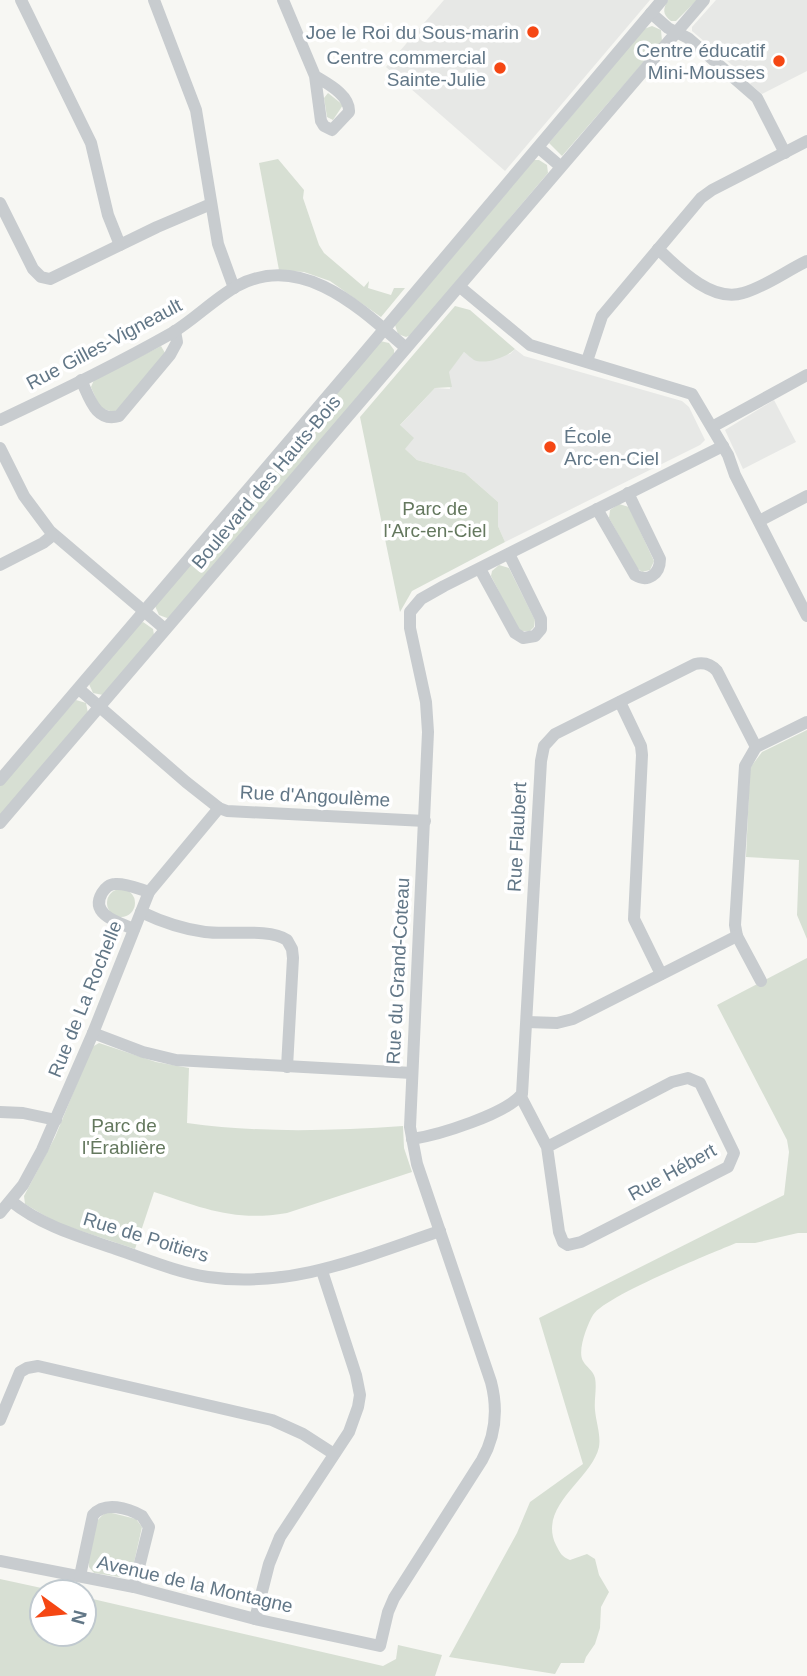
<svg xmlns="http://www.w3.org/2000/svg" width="807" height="1676" font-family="Arial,sans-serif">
	<rect width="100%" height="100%" fill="#f7f7f3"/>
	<!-- built -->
	<g fill="#e7e8e6">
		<polygon points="444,0 650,0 505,171 386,67"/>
		<polygon points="716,0 807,0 807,71 762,94 750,84 752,82 692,31 692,27"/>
		<polygon points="515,349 524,356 682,401 689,407 705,440 700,445 505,542 498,526 498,502 465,473 417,460 390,436 435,388 450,389 448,372 464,352 474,359 510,354"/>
		<polygon points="774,400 796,442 743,469 725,430"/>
	</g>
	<!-- green -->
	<g fill="#d7dfd3">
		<path d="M668 0H697L676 21H671C662 14 663 9 668 0Z"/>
		<polygon points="652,26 661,30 662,41 562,156 549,143 644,29"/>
		<polygon points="328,93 343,105 333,120 327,117 324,98"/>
		<polygon points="278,159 304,190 303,198 319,245 324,253 364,287 369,281 368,288 391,295 394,288 405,288 381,317 330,281 304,272 279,270 259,163"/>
		<polygon points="534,160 539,160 547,165 548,173 411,335 406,337 398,334 395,325"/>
		<path d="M455 306 470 310 515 349C507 357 485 365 474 360 471 358 468 355 464 352L449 372 452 387 435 388 400 425 414 438 405 449 417 460 465 473 498 502V526L505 542 412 591 400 612 360 417Z"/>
		<polygon points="380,341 389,343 394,350 394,354 171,617 167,618 159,615 155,606"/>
		<polygon points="161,346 165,353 118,410 114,412 100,408 91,387 94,380"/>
		<polygon points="619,504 629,507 654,561 650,570 642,572 637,568 609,518 610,510"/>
		<polygon points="499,565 509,568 535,620 534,627 530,631 521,631 517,627 491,576 492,571"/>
		<polygon points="143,622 153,629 154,635 103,695 93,693 89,684 139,624"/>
		<polygon points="76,700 86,703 88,713 0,818 0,785"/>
		<polygon points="807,730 807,939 797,915 799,860 746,857 750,768 762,752"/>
		<circle cx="121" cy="903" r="14"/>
		<path d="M807 958V1233H798L755 1243H736C710 1254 605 1296 593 1315 587 1325 577 1351 583 1361 587 1368 593 1370 595 1378 597 1388 594 1400 595 1410 596 1422 601 1435 599 1447 592 1479 537 1506 556 1545 560 1553 562 1557 570 1560L587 1554 595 1559 599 1575 609 1592 601 1607 600 1628 595 1644 586 1657 584 1663H561L555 1674 449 1657 517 1533 530 1502 583 1464 539 1318 784 1195 789 1152 787 1140 717 1005Z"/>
		<path d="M99 1043 156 1062 189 1068 187 1123C259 1133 330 1131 403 1126L404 1148 412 1172 287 1213C234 1222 203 1208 154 1192L135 1249 57 1223 25 1204 24 1196 55 1137 92 1047Z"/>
		<path d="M108 1512 136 1519 142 1527 133 1567 126 1578 94 1573 89 1567C88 1550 90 1519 108 1512Z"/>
		<polygon points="0,1579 60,1592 42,1592 42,1634 84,1634 84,1597 383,1666 396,1659 398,1645 442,1655 435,1676 0,1676"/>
	</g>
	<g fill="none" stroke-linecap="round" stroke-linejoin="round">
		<!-- minor -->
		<g stroke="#c8cccf" stroke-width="12">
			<polyline points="21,0 91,143 108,215 120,245"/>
			<polyline points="154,0 196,110 218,244 234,288"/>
			<path d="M283 0 315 76 321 121 324 126 332 130 349 112C350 95 328 84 315 76"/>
			<polyline points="651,13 668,28 688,38 757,98 785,153"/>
			<polyline points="539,148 560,166"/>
			<polyline points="0,203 33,269 41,277 50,279 157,227 211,204"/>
			<path d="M658 249C678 268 712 303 743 293 765 287 786 271 807 261"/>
			<polyline points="460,287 530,345 692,394 728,455 735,475 807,616"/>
			<polyline points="587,361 602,316 701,198 712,190 807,141"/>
			<path d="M81 380C89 396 95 423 119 416L170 355 177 342 175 331"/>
			<path d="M0 420C58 393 117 364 172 333 195 319 214 299 237 286 302 251 361 309 406 348"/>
			<polyline points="712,427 807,375"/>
			<polyline points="0,448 24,496 50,531 165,629"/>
			<path d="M597 509 635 575C648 583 660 574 660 559L628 493"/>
			<polyline points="759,521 807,496"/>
			<polyline points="0,565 43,543 53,535"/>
			<polyline points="480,569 515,633 523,638 535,636 541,629 541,619 509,554"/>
			<polyline points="79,689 186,782 219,808 227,811 425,821"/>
			<polyline points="620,702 641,746 642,755 634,919 661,974"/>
			<polyline points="0,780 360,358 662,0"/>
			<polyline points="0,823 704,0"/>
			<path d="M141 912C162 922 182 929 205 932 227 935 269 928 287 940L292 949 293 958 287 1067"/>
			<path d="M134 929C120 923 89 915 102 893 105 888 110 884 115 884 126 883 139 889 149 892"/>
			<polyline points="761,981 737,936 735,925 745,766 756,747 807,722"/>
			<polyline points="527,1022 557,1023 573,1019 737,936"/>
			<polyline points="93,1033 143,1052 176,1060 412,1073"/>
			<polyline points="521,1097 547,1147 559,1232 563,1242 568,1245 581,1242 728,1167 734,1153 700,1083 688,1078 672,1082 547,1147"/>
			<polyline points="0,1112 23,1113 56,1120"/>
			<path d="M412 1139C439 1135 506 1114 522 1094L541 761 544 746 555 734 695 664C704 662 711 664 717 671L756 747"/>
			<path d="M11 1201C42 1226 78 1236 116 1249 146 1259 176 1272 208 1277 291 1289 363 1257 440 1231"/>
			<polyline points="0,1213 23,1185 42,1150 93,1033 149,892 219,808"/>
			<polyline points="0,1420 20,1372 27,1368 38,1366 272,1420 303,1434 334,1454"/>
			<path d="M0 1561 134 1587 255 1619 380 1646 388 1612 394 1598 482 1460C496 1435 498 1409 491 1382L417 1164 410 1127 428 732 426 702 410 628V612L421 599 444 586 723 446"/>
			<path d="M80 1576 93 1515C105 1501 128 1508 142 1516L149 1527 134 1587"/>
			<polyline points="255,1619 269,1564 280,1537 349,1432 358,1407 360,1395 356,1375 322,1271"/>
		</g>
	</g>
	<!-- markers -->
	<g fill="#f54714" stroke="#fff" stroke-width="2.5">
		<circle cx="533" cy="32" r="7"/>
		<circle cx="779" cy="61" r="7"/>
		<circle cx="500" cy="68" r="7"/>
		<circle cx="550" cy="447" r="7"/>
	</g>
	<g text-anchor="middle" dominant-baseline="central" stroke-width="7" stroke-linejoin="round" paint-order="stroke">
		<!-- poi labels -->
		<g font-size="19" fill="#627787" stroke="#fff" text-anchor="end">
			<text x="519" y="32">Joe le Roi du Sous-marin</text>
			<text x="765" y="50">Centre éducatif<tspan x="765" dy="22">Mini-Mousses</tspan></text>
			<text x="486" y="57">Centre commercial<tspan x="486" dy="22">Sainte-Julie</tspan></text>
			<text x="564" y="436" text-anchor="start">École<tspan x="564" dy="22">Arc-en-Ciel</tspan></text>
		</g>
		<!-- street labels -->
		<g font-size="19" fill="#627787" stroke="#fff">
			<text transform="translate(104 344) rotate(-28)">Rue Gilles-Vigneault</text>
			<text transform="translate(266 482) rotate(-50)">Boulevard des Hauts-Bois</text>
			<text transform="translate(315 796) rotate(3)">Rue d'Angoulème</text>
			<text transform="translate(517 837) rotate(-87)">Rue Flaubert</text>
			<text transform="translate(398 971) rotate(-87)">Rue du Grand-Coteau</text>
			<text transform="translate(85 999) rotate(-68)">Rue de La Rochelle</text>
			<text transform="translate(672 1172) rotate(-29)">Rue Hébert</text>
			<text transform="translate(146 1237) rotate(17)">Rue de Poitiers</text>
			<text transform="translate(195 1584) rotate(13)">Avenue de la Montagne</text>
		</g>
		<!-- park labels -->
		<g font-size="19" fill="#64785e" stroke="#fff">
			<text x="435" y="508">Parc de<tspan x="435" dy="22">l'Arc-en-Ciel</tspan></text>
			<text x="124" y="1125">Parc de<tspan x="124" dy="22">l'Érablière</tspan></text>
		</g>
	</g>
	<!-- north arrow -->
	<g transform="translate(63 1613) rotate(105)"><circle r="33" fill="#ffffff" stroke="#c0c9cf" stroke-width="2"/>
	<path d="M0-5L12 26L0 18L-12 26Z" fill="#f54714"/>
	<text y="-10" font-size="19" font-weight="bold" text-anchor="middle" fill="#627787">N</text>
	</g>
</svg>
